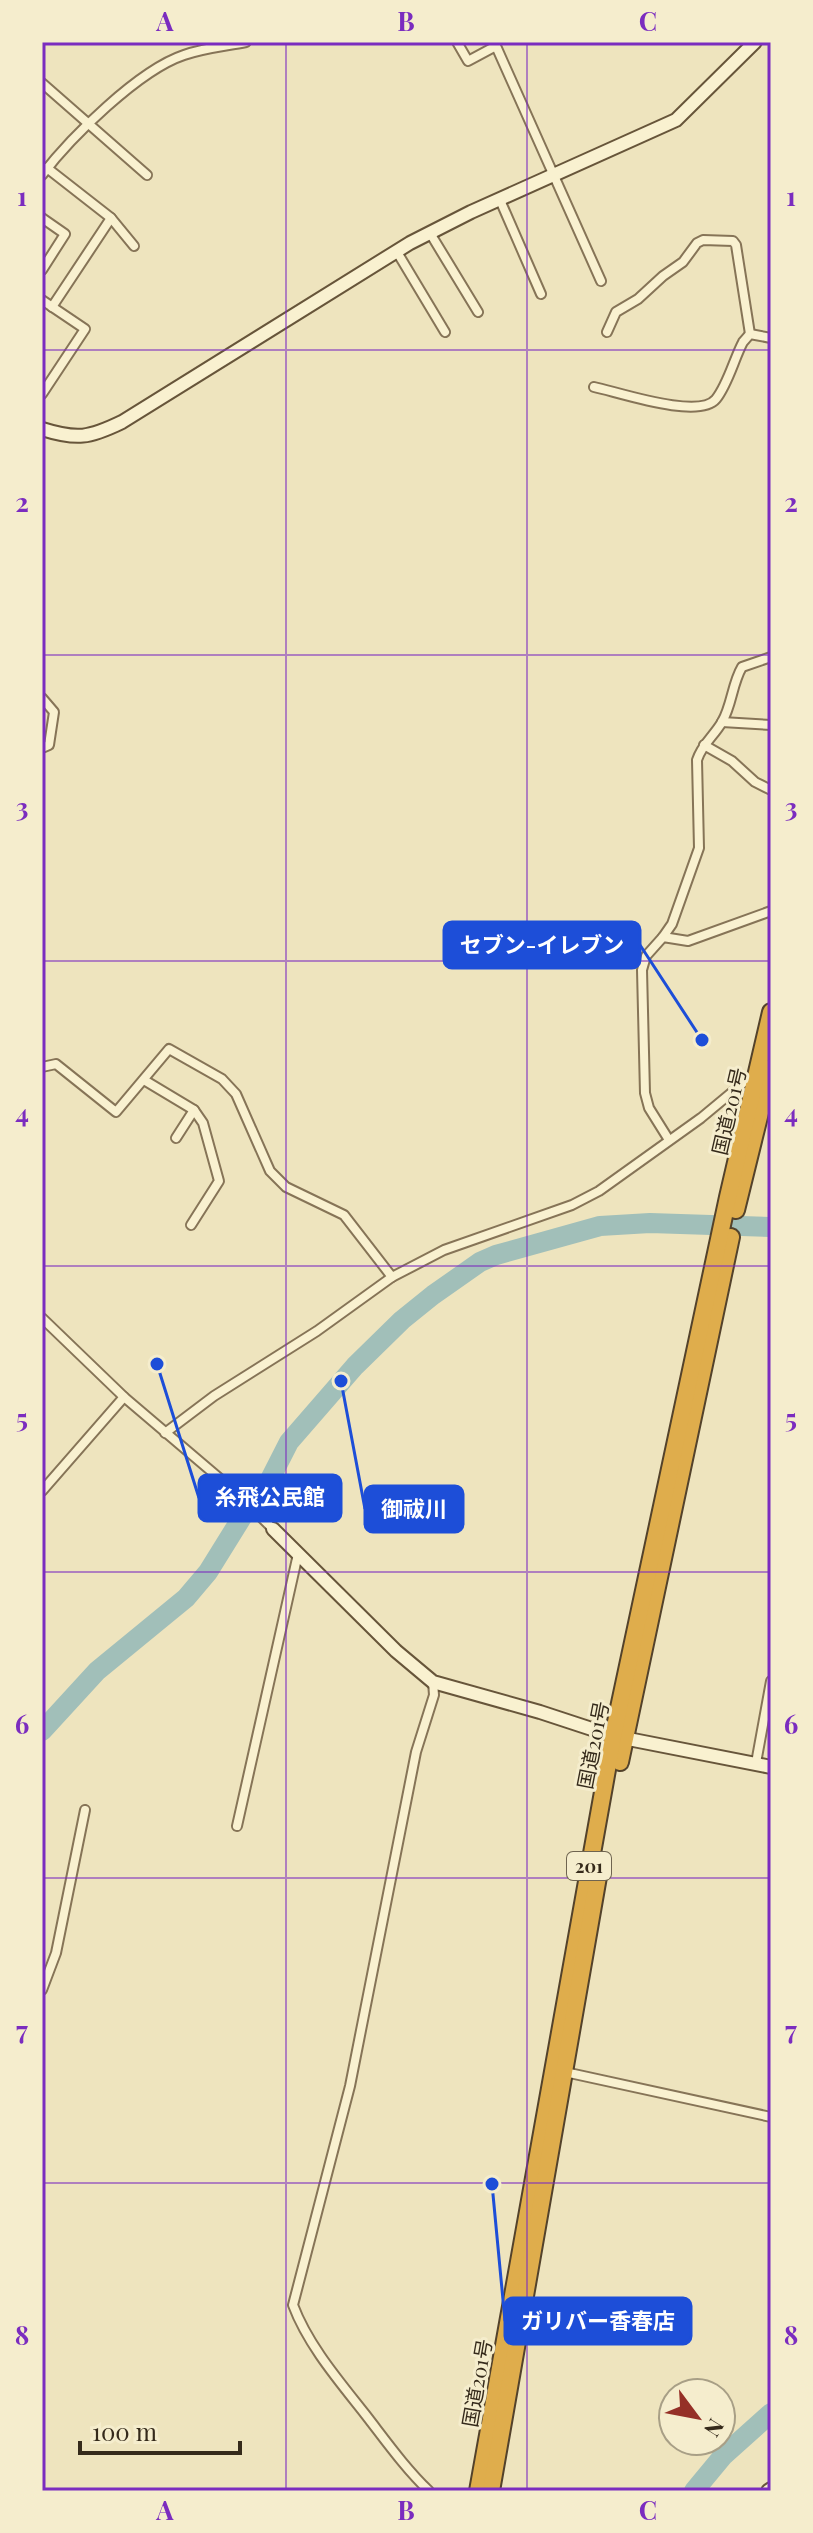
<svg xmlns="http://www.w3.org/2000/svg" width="813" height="2533" font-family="'Playfair Display','Noto Sans JP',serif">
	<rect width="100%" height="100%" fill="#eee4be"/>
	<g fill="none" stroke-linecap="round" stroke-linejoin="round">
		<!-- river -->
		<g stroke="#a1bfb9" stroke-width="20">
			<polyline points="42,1731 97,1671 186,1598 208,1572 244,1514 260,1499 289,1442 355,1366 402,1320 433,1295 480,1262 496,1255 600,1226 650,1223 771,1227"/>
			<polyline points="694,2491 723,2456 771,2413"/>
		</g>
		<defs>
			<g id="street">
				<polyline points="457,42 468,61 496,46 601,281"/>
				<polyline points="42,83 147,175"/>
				<polyline points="47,168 111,218 134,246"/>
				<path d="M42 175C71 137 139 70 184 55 204 48 226 46 246 42"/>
				<polyline points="500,200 541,294"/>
				<polyline points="42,218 65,234 42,270"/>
				<polyline points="430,233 478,312"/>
				<polyline points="397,252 445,332"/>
				<polyline points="42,300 85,329 42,394"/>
				<polyline points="52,307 111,218"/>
				<polyline points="607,332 616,312 638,299 663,276 683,262 697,243 703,240 733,241 736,245 750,334"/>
				<path d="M594 387C618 392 699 420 716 399 728 384 734 359 743 342L750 334 771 338"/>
				<polyline points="42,698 54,712 49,745 42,748"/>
				<polyline points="722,722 771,725"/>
				<polyline points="704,745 732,761 755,782 771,790"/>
				<path d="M663 937 672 924 699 848 697 760C702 744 714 736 722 722 732 705 732 684 742 667L771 657"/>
				<polyline points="42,1067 56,1064 116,1112 169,1049 222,1079 236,1094 270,1171 286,1187 344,1215 392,1277"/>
				<polyline points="144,1080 194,1110 203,1123 219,1181 191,1225"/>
				<polyline points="176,1138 194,1110"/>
				<polyline points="669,1140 649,1108 645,1093 642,970 646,956 663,937 688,941 771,911"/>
				<polyline points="42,1318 124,1397 238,1494 273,1529"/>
				<polyline points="165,1433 214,1396 317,1331 392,1277 444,1250 572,1205 599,1191 701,1118 754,1074"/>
				<polyline points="42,1491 124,1397"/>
				<polyline points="756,1763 771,1681"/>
				<polyline points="237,1826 298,1554"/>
				<polyline points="42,1990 56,1953 85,1810"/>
				<polyline points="565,2072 771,2117"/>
				<path d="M429 2491C405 2468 386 2441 365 2414 339 2381 308 2345 293 2305L350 2086 416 1752 434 1695 433 1682"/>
			</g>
			<g id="secondary">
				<path d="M42 429C77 440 89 438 122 422L410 243 471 212 676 120 755 42"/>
				<polyline points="273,1529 396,1651 433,1682 540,1712 613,1736 771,1767"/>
				<polyline points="768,2491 771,2489"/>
			</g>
			<g id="highway">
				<polyline points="736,1210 771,1068"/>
				<polyline points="620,1762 731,1237"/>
				<polyline points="478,2491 613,1736 728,1197 771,1012"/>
				<polyline points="491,2491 599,1871"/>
			</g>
		</defs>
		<!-- street casing -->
		<use href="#street" stroke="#867457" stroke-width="12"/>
		<!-- secondary casing -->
		<use href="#secondary" stroke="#67553a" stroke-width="16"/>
		<!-- highway casing -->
		<use href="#highway" stroke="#53422b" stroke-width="20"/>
		<!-- street -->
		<use href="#street" stroke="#f9f1d0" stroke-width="8"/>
		<!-- secondary -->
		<use href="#secondary" stroke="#f9f1d0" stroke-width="12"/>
		<!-- highway -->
		<use href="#highway" stroke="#dfad4c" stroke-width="16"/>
	</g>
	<!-- grid -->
	<path fill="none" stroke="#7b2cbf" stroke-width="2" stroke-opacity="0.55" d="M286 42V2491M527 42V2491M42 350H771M42 655H771M42 961H771M42 1266H771M42 1572H771M42 1878H771M42 2183H771"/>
	<g text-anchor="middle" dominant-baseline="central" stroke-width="6" stroke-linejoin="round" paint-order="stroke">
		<!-- shield labels -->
		<rect fill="#f5edcd" stroke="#6f6450" stroke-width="2" x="567" y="1852" width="44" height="28" rx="6"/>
		<g font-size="18" font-weight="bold" fill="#352a1b">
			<text x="589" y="1866">201</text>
		</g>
		<!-- street labels -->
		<g font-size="20" fill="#352a1b" stroke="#f5edcd">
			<text transform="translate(728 1111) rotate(-77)">国道201号</text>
			<text transform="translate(592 1745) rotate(-79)">国道201号</text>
			<text transform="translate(476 2383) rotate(-80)">国道201号</text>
		</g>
	</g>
	<!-- callouts -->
	<path fill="none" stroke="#1d4ed8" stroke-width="3" d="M702 1040L640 945M157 1364L199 1498M341 1381L365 1509M492 2184L505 2321"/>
	<g fill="#1d4ed8" stroke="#f5edcd" stroke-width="3">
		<circle cx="702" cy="1040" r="8"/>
		<circle cx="157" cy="1364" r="8"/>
		<circle cx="341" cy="1381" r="8"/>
		<circle cx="492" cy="2184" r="8"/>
	</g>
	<g fill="#1d4ed8" stroke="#1d4ed8" stroke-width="3">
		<rect x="444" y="922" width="196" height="46" rx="8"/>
		<rect x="199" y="1475" width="142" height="46" rx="8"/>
		<rect x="365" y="1486" width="98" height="46" rx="8"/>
		<rect x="505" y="2298" width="186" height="46" rx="8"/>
	</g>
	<g font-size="22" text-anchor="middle" font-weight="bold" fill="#fff">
		<text x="542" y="953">セブン-イレブン</text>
		<text x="270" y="1505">糸飛公民館</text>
		<text x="414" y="1517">御祓川</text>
		<text x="598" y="2329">ガリバー香春店</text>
	</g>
	<!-- border -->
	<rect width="813" height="2533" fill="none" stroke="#f5edcd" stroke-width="88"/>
	<!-- north arrow -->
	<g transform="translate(697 2417) rotate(122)"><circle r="38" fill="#f5edcd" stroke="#a89f86" stroke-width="2"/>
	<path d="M0-6L14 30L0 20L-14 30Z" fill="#953027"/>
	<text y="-12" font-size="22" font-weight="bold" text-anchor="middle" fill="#352a1b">N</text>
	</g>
	<!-- scale -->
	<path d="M80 2441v12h160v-12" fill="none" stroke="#352a1b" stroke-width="4"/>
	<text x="92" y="2441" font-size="24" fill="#352a1b" stroke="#f5edcd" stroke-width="6" paint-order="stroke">100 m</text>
	<rect x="44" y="44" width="725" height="2445" fill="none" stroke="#7b2cbf" stroke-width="3"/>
	<g font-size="26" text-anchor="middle" font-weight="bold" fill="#7b2cbf">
		<text x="165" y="31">A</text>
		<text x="406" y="31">B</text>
		<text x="648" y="31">C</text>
		<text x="22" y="206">1</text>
		<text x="791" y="206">1</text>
		<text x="22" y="512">2</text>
		<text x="791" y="512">2</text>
		<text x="22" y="817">3</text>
		<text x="791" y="817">3</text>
		<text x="22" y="1123">4</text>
		<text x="791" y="1123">4</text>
		<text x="22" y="1428">5</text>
		<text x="791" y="1428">5</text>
		<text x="22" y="1734">6</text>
		<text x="791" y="1734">6</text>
		<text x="22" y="2040">7</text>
		<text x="791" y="2040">7</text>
		<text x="22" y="2345">8</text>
		<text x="791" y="2345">8</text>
		<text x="165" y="2520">A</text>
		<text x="406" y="2520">B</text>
		<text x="648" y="2520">C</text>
	</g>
</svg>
